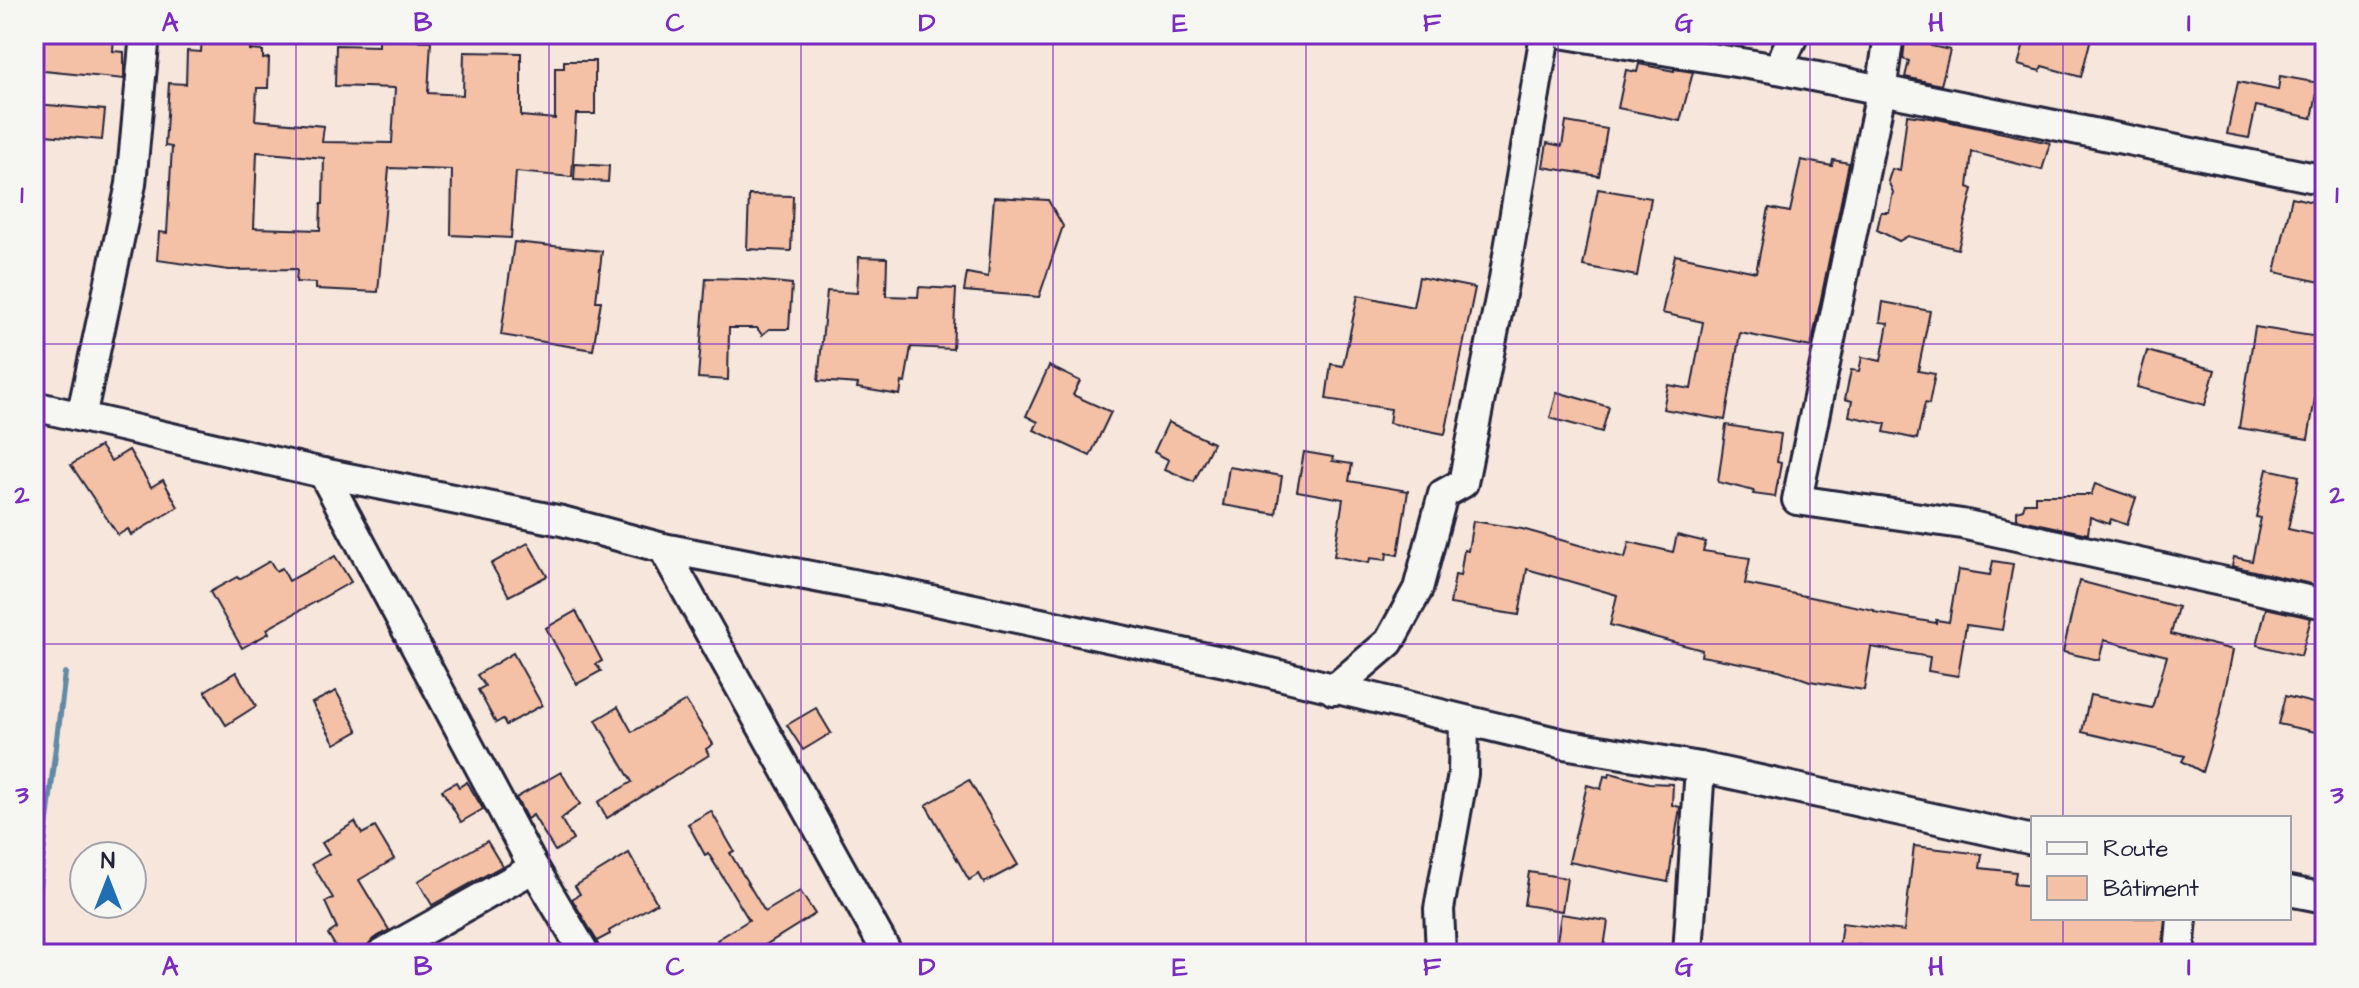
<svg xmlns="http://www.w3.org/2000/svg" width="2359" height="988" font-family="'Architects Daughter',sans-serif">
	<rect width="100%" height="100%" fill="#f6e6db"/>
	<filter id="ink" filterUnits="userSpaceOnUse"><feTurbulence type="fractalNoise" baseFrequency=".0125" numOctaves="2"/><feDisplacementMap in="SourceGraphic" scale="16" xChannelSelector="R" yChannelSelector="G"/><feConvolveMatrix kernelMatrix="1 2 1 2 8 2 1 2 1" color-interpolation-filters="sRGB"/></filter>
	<g filter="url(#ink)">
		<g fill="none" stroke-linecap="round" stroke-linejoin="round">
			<!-- stream -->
			<polyline stroke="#628aa6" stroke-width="6" points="34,927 65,673"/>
		</g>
		<!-- building -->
		<g fill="#f5c1a6" stroke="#22223b" stroke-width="2" fill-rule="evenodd">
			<polygon points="34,34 114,34 113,51 124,52 124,79 34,70"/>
			<path d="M202 34H238L237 41 250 42V50L263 51V59L269 58 268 88H257L255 120 324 126 322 142 392 143 395 88 335 86 336 45 379 46V34H395V40L431 41 428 93 463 95 464 52 521 53V116L555 119V68H564V61H595V114H576L572 177 516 172 511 238 451 235 452 170 389 168 378 292 316 289V283L296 282 297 269 229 270 157 260 159 232 167 233 172 147 165 146 169 83 186 84 187 51 201 52ZM257 152 324 158 323 204H321L320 230 254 228Z"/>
			<polygon points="1917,34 1934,34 1931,46 1950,50 1941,85 1905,77 1909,61 1903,59 1905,41 1915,43"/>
			<polygon points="2027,34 2092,34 2081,77 2042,66 2040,71 2018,65"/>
			<polygon points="1639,64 1674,71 1674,69 1693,72 1680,121 1618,108 1626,70 1637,72"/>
			<polygon points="2280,76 2319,83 2312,118 2256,106 2249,138 2227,134 2238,82 2278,90"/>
			<polygon points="36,104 105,110 102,140 34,134"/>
			<polygon points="1907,115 1937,119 2050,143 2042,170 1972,152 1968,187 1973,189 1958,249 1908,236 1899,241 1877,230 1881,212 1889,212 1893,192 1888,181 1892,169 1900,171"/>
			<polygon points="1566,122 1607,129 1599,176 1543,167 1547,143 1562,146"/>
			<polygon points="1801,160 1832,166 1833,160 1849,163 1811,347 1740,333 1725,420 1663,409 1668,385 1691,389 1703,322 1662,313 1675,255 1756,272 1769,208 1790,212"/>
			<polygon points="575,164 609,166 608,182 574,180"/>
			<polygon points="1598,189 1651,198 1637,276 1583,266"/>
			<polygon points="749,195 793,196 791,251 747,249"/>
			<polygon points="994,197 1048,200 1063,226 1039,297 964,291 967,273 988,277"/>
			<polygon points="2292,197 2325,205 2325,283 2275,272"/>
			<polygon points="514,242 602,251 596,301 601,301 593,350 501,335"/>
			<polygon points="859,257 887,258 886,296 918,297 919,287 956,289 953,349 911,347 905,383 902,382 900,395 857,388 858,384 818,381 827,291 857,293"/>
			<polygon points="1419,277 1475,288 1445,434 1389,423 1391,409 1326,399 1331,364 1343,366 1358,295 1413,307"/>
			<polygon points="706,278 744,279 792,284 789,329 769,329 762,335 757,328 729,328 728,380 698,378"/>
			<polygon points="1883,302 1930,311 1918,371 1935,374 1929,404 1925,403 1917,439 1884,432 1886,424 1849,416 1852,401 1845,399 1851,370 1859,371 1862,357 1881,361 1888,323 1880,322"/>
			<polygon points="2255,327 2325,338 2325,389 2317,387 2308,439 2239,428"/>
			<polygon points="2147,351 2215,370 2205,405 2137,387"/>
			<polygon points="1049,366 1080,381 1073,395 1111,412 1090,456 1034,430 1038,422 1026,416"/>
			<polygon points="1557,392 1609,407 1602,432 1550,418"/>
			<polygon points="1168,422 1213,443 1194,482 1165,469 1169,460 1154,452"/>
			<polygon points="1726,425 1781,434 1777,462 1781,463 1775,497 1753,494 1754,491 1718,482"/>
			<polygon points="100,446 111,461 129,450 151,487 163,480 178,507 131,535 128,529 118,535 71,465"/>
			<polygon points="1304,452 1333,457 1332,461 1352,464 1349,481 1408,491 1398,555 1387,553 1386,560 1370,558 1369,563 1334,556 1343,499 1297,491"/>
			<polygon points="1229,467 1282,476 1276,514 1223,505"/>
			<polygon points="2267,469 2299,476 2288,529 2325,537 2325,587 2232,566 2234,557 2252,561 2261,518 2256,517"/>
			<polygon points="2095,484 2136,498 2127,525 2111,519 2109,524 2090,517 2088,534 2017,519 2017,511 2023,509 2025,503 2035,503 2035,495 2091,495"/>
			<polygon points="1473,521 1522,529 1625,558 1629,542 1673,552 1677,535 1706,542 1703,551 1750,558 1745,584 1874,610 1874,612 1936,623 1936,620 1949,622 1958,570 1990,575 1993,561 2013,564 2002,630 1966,625 1958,676 1928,671 1930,657 1871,647 1864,690 1810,681 1779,670 1701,656 1702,650 1610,625 1617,595 1527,569 1519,615 1450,604 1455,575 1460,576 1464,550 1468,551"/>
			<polygon points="528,543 547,576 509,596 491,564"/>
			<polygon points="335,556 351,582 267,629 269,633 242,648 210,592 237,577 239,579 270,561 276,571 282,568 289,581"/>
			<polygon points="2079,581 2178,607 2171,634 2233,650 2221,710 2202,772 2182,761 2185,756 2082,732 2090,695 2152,708 2167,656 2104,640 2099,660 2063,652"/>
			<polygon points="2266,608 2311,618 2301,656 2257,645"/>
			<polygon points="576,611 602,661 596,664 601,671 577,684 546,628"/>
			<polygon points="513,653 542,705 506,725 503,719 496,723 478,690 485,686 477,675"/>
			<polygon points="236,672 256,706 226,725 205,691"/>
			<polygon points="336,691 358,731 335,744 312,703"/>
			<polygon points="2285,696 2325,706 2325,734 2278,724"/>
			<polygon points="686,701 713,744 706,749 709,755 607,818 598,802 632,782 596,720 618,707 632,732"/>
			<polygon points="816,708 831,733 803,750 787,725"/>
			<polygon points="561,772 580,804 561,819 573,840 555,851 533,815 527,819 516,798"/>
			<polygon points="1610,773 1649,783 1673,784 1672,805 1680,807 1668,882 1569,862 1587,785 1601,789 1604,776 1609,777"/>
			<polygon points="969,780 1018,865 984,883 979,874 969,880 926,805"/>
			<polygon points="456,782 459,787 467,782 483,809 461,822 442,790"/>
			<polygon points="711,811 734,851 730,853 765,912 800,891 815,914 751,954 726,954 717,940 749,920 708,853 705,855 688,824"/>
			<polygon points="355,822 362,834 375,827 394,859 359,880 389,930 373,939 365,949 357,954 340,954 328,934 337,928 325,902 333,898 312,864 329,854 322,843"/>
			<polygon points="487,841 502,866 432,905 418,881"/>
			<polygon points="1914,846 1982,854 1980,868 2016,872 2014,884 2033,886 2033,918 2165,918 2162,954 1910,954 1858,945 1858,949 1839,947 1842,923 1904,931"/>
			<polygon points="629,853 657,903 609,931 610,934 597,941 572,899 580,894 575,886"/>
			<polygon points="1529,872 1567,878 1562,911 1524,905"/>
			<polygon points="1561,914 1608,921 1603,954 1555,954"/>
		</g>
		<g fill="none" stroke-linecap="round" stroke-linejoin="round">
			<defs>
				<g id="minor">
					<polyline points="1566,34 1778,69 1794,34"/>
					<polyline points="1889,34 1881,92 1797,500 1962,524 2325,604"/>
					<polyline points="1778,69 2325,180"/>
					<polyline points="34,406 323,473 562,521 663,548 884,590 1230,663 1564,744 1700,767 2033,840"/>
					<polyline points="81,417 131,184 145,34"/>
					<polyline points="323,473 534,868 585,954"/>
					<polyline points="663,548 888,954"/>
					<polyline points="1333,690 1389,642 1418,589 1443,494 1463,483 1504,279 1545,34"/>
					<polyline points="2289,891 2325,898"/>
					<polyline points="381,954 534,868"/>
					<polyline points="1441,954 1439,909 1463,774 1464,720"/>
					<polyline points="1688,954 1700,767"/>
					<polyline points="2179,954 2182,918"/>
				</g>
			</defs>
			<!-- minor casing -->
			<use href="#minor" stroke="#22223b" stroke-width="34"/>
			<!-- minor -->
			<use href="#minor" stroke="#f6f6f2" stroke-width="28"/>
		</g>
	</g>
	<!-- grid -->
	<path fill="none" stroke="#7b2cbf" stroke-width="2" stroke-opacity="0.55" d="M296 34V954M549 34V954M801 34V954M1053 34V954M1306 34V954M1558 34V954M1810 34V954M2063 34V818M34 344H2325M34 644H2325M2063 918V954"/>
	<!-- margin -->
	<rect width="2359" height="988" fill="none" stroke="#f6f6f2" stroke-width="88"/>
	<!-- legend -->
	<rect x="2031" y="816" width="260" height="104" fill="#f6f6f2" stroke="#a1a1a9" stroke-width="2"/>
	<rect x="2047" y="842" width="40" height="12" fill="#f6f6f2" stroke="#a1a1a9" stroke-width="2"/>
	<text x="2103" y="856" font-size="24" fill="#22223b">Route</text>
	<rect x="2047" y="876" width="40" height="24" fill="#f5c1a6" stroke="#a1a1a9" stroke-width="2"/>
	<text x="2103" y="896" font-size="24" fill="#22223b">Bâtiment</text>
	<!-- north arrow -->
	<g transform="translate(108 880)"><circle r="38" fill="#f6f6f2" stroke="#a1a1a9" stroke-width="2"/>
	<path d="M0-6L14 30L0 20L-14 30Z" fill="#1f6fb2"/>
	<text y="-12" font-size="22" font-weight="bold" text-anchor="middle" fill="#22223b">N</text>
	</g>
	<rect x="44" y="44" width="2271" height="900" fill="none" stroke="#7b2cbf" stroke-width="3"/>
	<g font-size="26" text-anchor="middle" font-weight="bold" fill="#7b2cbf">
		<text x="170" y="31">A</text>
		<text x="423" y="31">B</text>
		<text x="675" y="31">C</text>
		<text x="927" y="31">D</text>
		<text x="1180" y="31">E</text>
		<text x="1432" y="31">F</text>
		<text x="1684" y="31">G</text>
		<text x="1936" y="31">H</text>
		<text x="2189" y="31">I</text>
		<text x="22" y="203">1</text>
		<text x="2337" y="203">1</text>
		<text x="22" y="503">2</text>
		<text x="2337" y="503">2</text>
		<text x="22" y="803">3</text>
		<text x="2337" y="803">3</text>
		<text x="170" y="975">A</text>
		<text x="423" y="975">B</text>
		<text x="675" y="975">C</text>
		<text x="927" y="975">D</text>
		<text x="1180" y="975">E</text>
		<text x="1432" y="975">F</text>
		<text x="1684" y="975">G</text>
		<text x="1936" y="975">H</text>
		<text x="2189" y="975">I</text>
	</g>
</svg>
